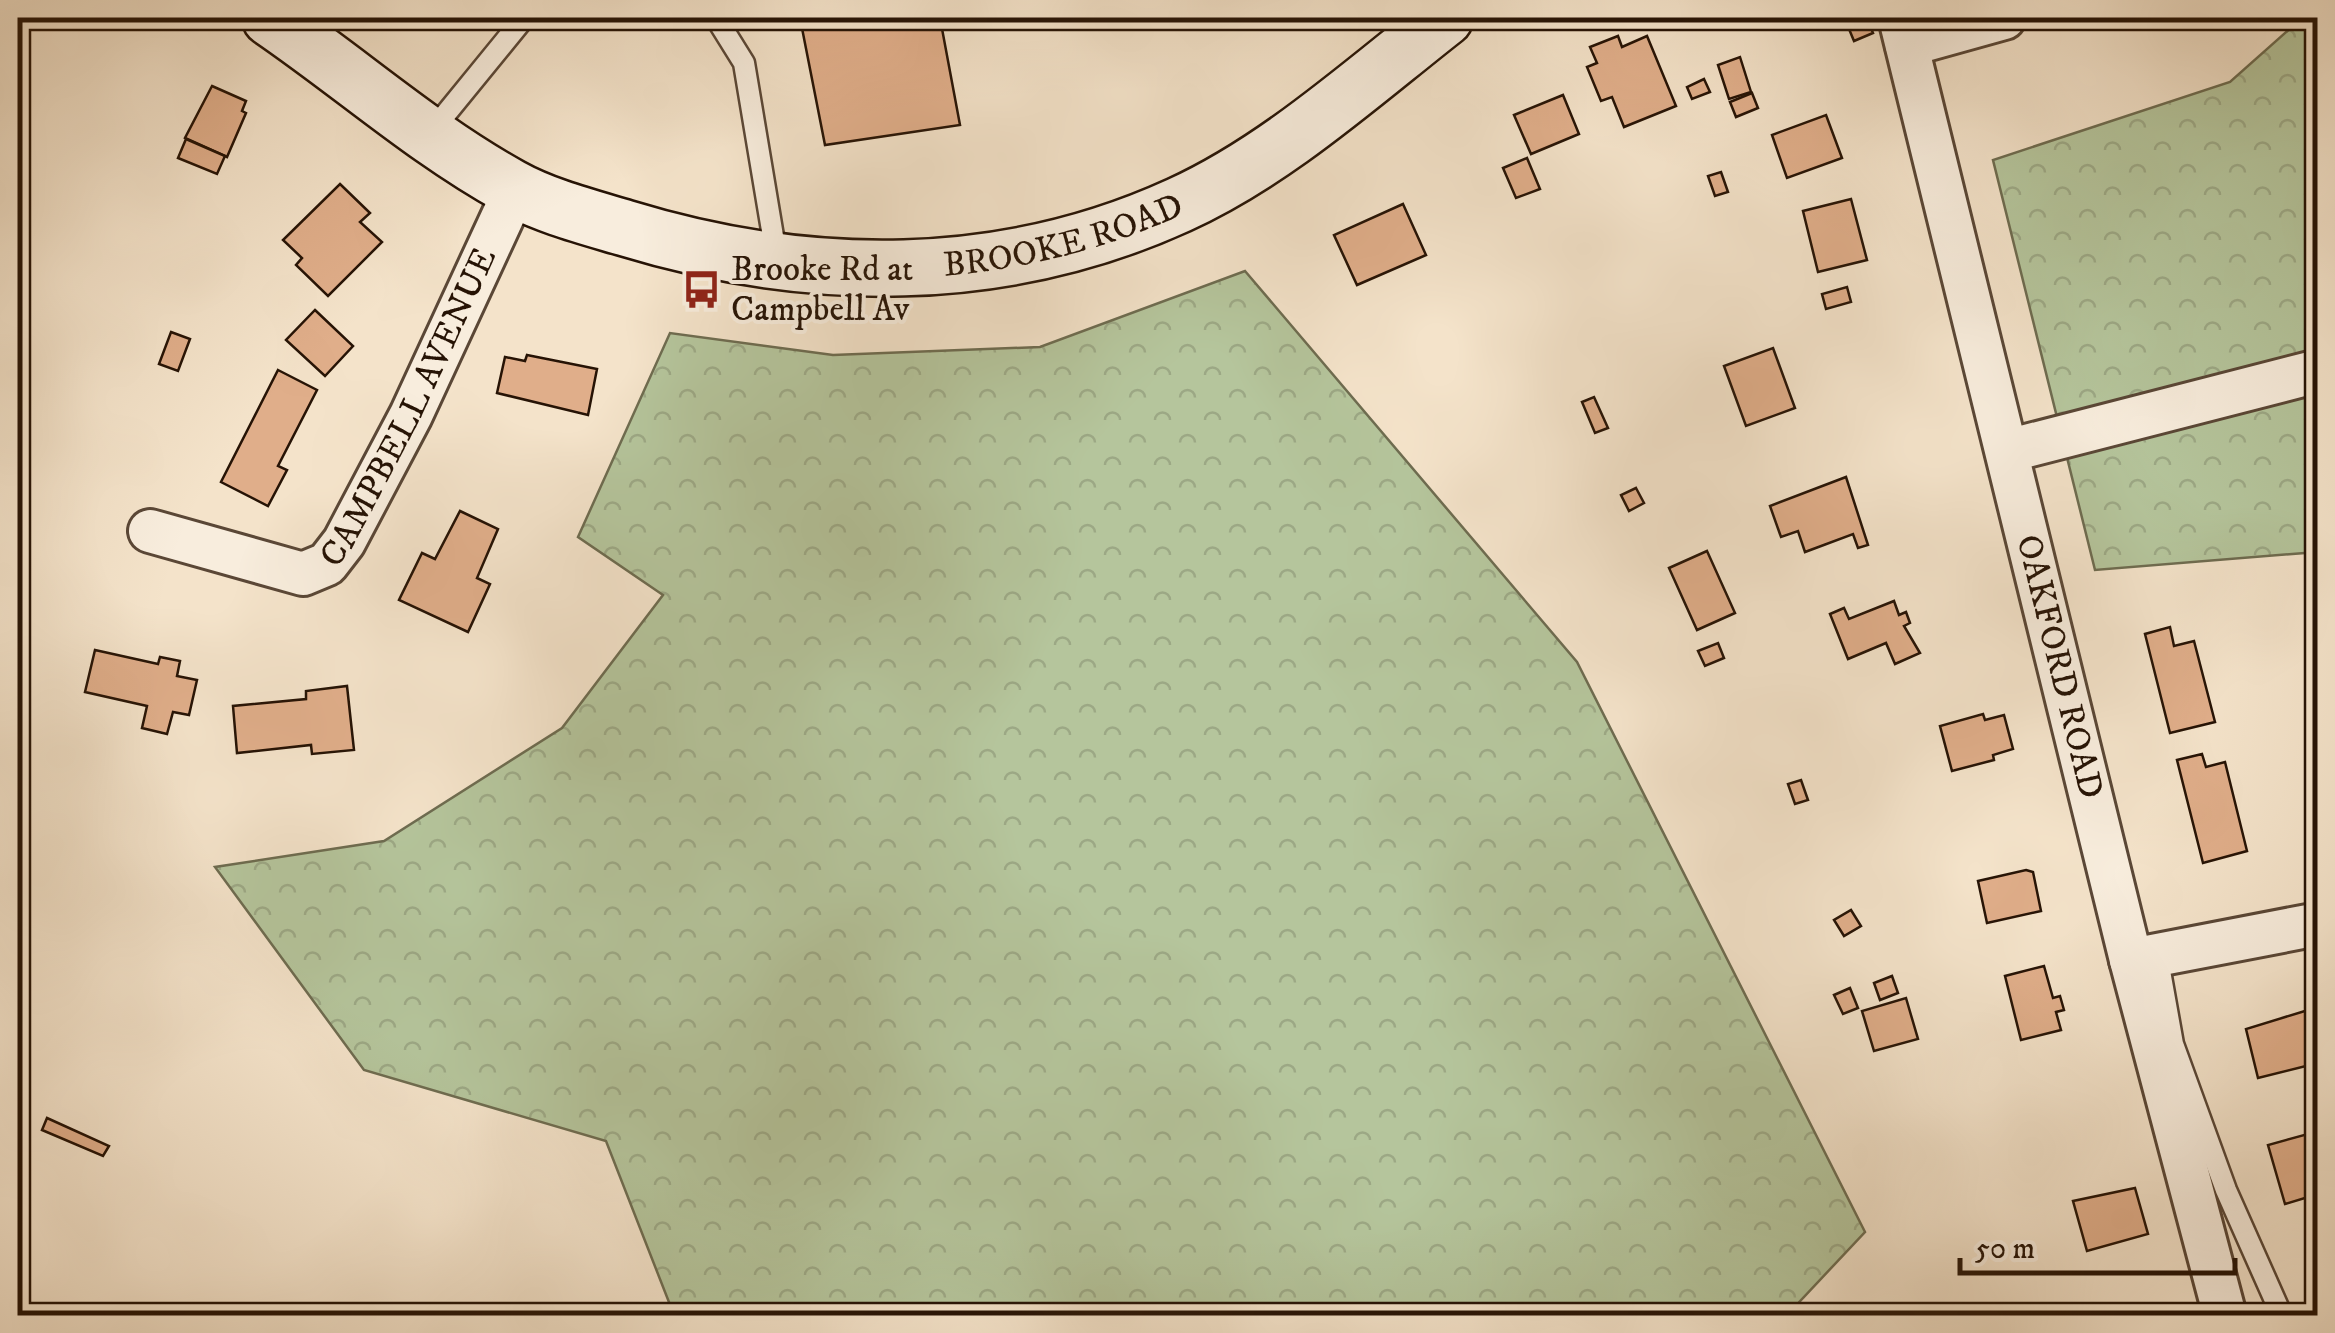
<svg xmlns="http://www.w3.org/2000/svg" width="2335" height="1333" font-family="'IM FELL DW Pica',serif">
	<defs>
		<pattern id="forest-crowns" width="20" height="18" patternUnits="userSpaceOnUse" patternTransform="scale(2.5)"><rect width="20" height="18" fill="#b5c59c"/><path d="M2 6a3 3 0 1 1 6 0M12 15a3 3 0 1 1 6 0" fill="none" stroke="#9ca885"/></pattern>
	</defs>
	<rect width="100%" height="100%" fill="#f4e3ca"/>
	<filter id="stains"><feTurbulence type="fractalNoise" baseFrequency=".002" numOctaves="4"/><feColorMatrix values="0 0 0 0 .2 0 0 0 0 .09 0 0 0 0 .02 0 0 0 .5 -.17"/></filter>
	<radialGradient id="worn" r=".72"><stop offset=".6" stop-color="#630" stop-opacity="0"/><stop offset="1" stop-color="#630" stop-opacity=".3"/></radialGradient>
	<!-- forest -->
	<g fill="url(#forest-crowns)" stroke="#6e6c50" stroke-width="2.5">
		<polygon points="2302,18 2317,18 2317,552 2095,570 1993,160 2230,82"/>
		<polygon points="1245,271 1577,662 1865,1232 1787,1315 674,1315 606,1141 364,1070 215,867 384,841 562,728 663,595 578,537 670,333 833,355 1040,347"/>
	</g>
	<!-- building -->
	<g fill="#e0ae8a" stroke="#261305" stroke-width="2.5">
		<polygon points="18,18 30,18 26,44 18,42"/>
		<polygon points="800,18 940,18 960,125 825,145"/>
		<polygon points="1868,21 1873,33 1854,41 1849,29"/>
		<polygon points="1618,36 1622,47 1647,36 1676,106 1624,127 1612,97 1601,101 1587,67 1597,63 1590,47"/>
		<polygon points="1740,57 1751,92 1729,99 1718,65"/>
		<polygon points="1704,79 1710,92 1692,99 1687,87"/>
		<polygon points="212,86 246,101 242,111 246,113 227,157 185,138"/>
		<polygon points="1752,93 1758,108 1736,117 1730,102"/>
		<polygon points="1563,95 1579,134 1531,154 1514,115"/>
		<polygon points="1826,115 1842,158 1787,178 1772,135"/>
		<polygon points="186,139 225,156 217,174 178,158"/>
		<polygon points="1527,158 1540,189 1516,198 1503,168"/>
		<polygon points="1721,172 1728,192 1715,196 1708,176"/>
		<polygon points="340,184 370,213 360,222 382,242 328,296 296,265 302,258 283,240"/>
		<polygon points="1851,199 1867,260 1818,272 1803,211"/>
		<polygon points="1403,204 1426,255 1357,285 1334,235"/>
		<polygon points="1847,287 1851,302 1826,309 1822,294"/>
		<polygon points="315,310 353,346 325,376 286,340"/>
		<polygon points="171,332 190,339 178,371 159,364"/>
		<polygon points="1773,348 1795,408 1746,426 1724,366"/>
		<polygon points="527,355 597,369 588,415 497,393 505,357 525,361"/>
		<polygon points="278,370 317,390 278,466 287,470 268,506 221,482"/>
		<polygon points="1594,397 1608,428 1595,433 1582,402"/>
		<polygon points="1846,477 1868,545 1858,548 1853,534 1805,552 1798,531 1781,537 1770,506"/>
		<polygon points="1636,488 1644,503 1629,511 1621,495"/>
		<polygon points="460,511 498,529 477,578 490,584 468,632 399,600 422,553 435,559"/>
		<polygon points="1707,551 1735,613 1697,630 1669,568"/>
		<polygon points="1894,601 1899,615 1906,612 1910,623 1904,626 1920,653 1895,664 1886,643 1848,659 1830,614 1844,608 1849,619"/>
		<polygon points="2170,627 2174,646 2194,641 2215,722 2170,733 2145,634"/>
		<polygon points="1718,643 1724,658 1705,666 1698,651"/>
		<polygon points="95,650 158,664 160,657 180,661 177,676 197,680 189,715 173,712 167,734 142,728 147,706 85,692"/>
		<polygon points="347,686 354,750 312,754 311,745 237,753 233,706 306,699 306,691"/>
		<polygon points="1983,714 1985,720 2004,715 2013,749 1993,755 1994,760 1952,771 1940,726"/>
		<polygon points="2202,754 2206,767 2225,762 2247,851 2203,863 2177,760"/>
		<polygon points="1801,780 1808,800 1795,804 1788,784"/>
		<polygon points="2026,870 2033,872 2041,911 1987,923 1978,881"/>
		<polygon points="1851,910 1861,926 1844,936 1834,920"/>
		<polygon points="2044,966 2053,998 2060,996 2064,1010 2056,1012 2061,1030 2021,1040 2005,976"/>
		<polygon points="1892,976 1898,993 1880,1000 1874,983"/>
		<polygon points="1850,988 1858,1008 1843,1014 1834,995"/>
		<polygon points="1906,998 1918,1039 1874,1051 1862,1011"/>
		<polygon points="2318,1007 2318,1063 2258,1078 2246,1029"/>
		<polygon points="47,1118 109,1146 103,1156 42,1130"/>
		<polygon points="2315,1132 2318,1194 2285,1204 2268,1145"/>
		<polygon points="2135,1188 2148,1234 2087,1251 2073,1201"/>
	</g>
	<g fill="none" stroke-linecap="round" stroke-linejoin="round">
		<defs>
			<g id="lane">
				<polyline points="716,18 744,63 777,260"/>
				<polyline points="431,132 524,18"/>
				<polyline points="2157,954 2173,1044 2226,1190 2282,1316"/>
			</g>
			<g id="street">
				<path id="s1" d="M1900 18 2131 960 2225 1316"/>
				<polyline points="1907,45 2004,18"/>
				<polyline points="2007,451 2318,371"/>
				<path id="s2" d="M150 531 303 574 327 564 344 542 411 415 515 190"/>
				<polyline points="2131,960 2318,924"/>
			</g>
			<g id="secondary">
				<path id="s3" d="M270 18C352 74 424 139 511 187 545 206 588 217 625 228 808 284 1002 286 1179 205 1276 161 1362 83 1445 18"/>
			</g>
		</defs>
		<!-- lane casing -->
		<use href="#lane" stroke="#5a4736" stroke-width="25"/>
		<!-- street casing -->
		<use href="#street" stroke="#5a4736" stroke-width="48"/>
		<!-- secondary casing -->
		<use href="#secondary" stroke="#261305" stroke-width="60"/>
		<!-- lane -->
		<use href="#lane" stroke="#f8eddd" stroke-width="20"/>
		<!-- street -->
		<use href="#street" stroke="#f8eddd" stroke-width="42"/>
		<!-- secondary -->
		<use href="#secondary" stroke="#f8eddd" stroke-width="55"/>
	</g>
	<!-- icons -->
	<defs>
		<symbol id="bus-bare" viewBox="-9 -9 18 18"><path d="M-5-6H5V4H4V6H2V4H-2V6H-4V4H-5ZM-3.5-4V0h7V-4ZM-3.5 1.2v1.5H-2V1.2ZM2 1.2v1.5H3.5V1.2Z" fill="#8f2418" stroke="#f8eddd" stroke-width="2.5" paint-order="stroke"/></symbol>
	</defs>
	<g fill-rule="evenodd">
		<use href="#bus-bare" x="674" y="262" width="55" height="55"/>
	</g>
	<g text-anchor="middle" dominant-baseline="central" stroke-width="8" stroke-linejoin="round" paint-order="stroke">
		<!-- street labels -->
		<g font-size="35" fill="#261305" stroke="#f8eddd">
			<text stroke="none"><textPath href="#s3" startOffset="862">BROOKE ROAD</textPath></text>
			<text stroke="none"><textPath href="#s2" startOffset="362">CAMPBELL AVENUE</textPath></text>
			<text stroke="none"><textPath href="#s1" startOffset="668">OAKFORD ROAD</textPath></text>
		</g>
		<!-- poi labels -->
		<g font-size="35" fill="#261305" stroke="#f8eddd" text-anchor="start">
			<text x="731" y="270">Brooke Rd at<tspan x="731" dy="40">Campbell Av</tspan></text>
		</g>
	</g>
	<!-- margin -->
	<rect width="2335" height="1333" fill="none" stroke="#f4e3ca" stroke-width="60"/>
	<rect x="20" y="20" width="2295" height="1293" fill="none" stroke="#261305" stroke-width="5"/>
	<rect x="30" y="30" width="2275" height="1273" fill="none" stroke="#261305" stroke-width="2.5"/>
	<!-- scale -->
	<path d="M1960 1258v15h275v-15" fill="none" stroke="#261305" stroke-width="5"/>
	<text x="1975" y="1258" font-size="30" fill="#261305" stroke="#f8eddd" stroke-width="8" paint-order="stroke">50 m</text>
	<rect width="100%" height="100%" filter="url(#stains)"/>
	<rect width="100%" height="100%" fill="url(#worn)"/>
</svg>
